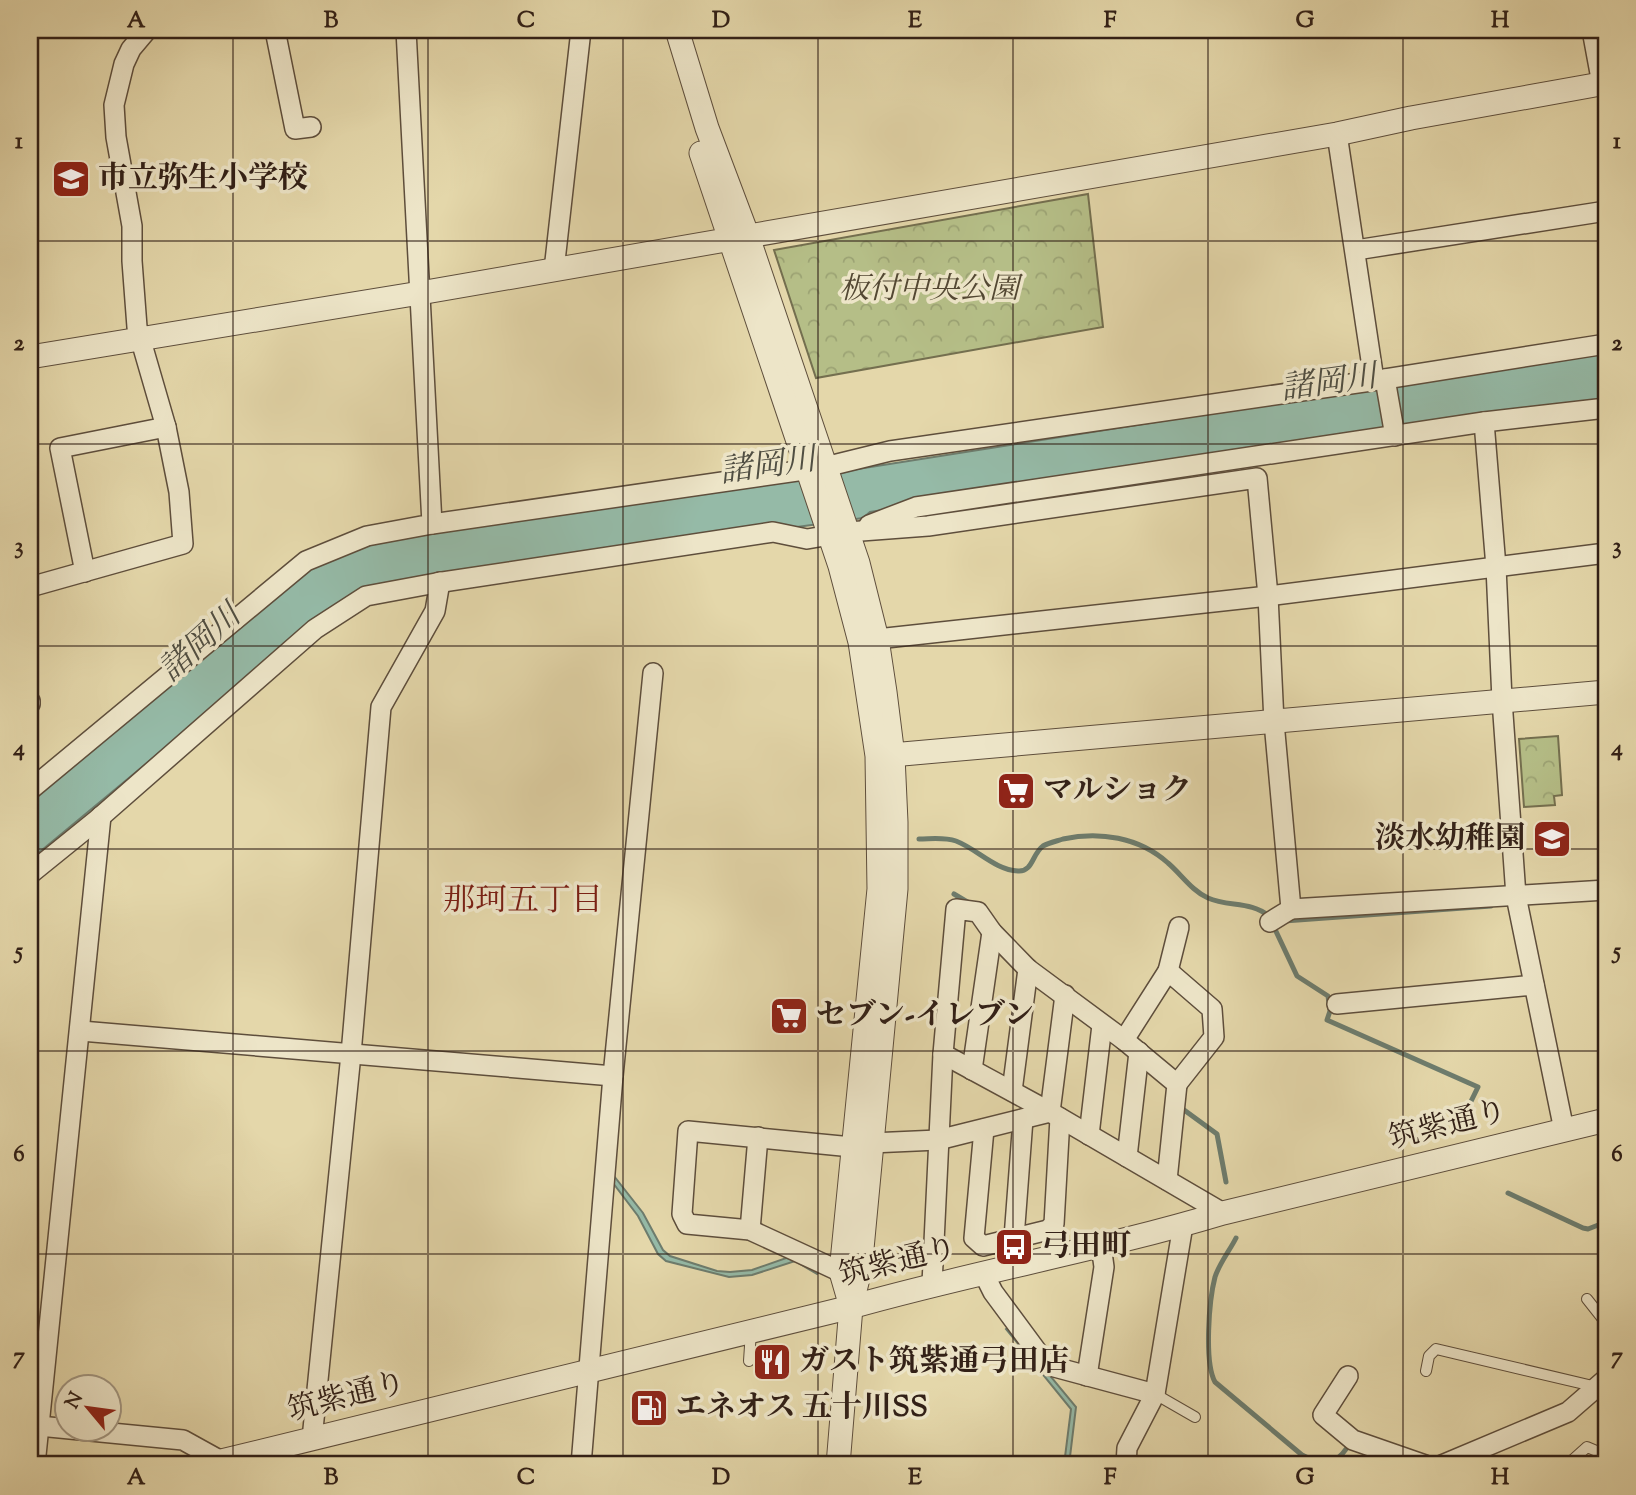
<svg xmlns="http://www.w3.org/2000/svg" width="1636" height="1495" font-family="'Sorts Mill Goudy','Noto Serif JP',serif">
	<defs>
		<pattern id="park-crowns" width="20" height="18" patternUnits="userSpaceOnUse" patternTransform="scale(1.75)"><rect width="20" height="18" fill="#b5be87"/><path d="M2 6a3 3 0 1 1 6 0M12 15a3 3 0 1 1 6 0" fill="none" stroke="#9ca374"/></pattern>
	</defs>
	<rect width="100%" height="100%" fill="#e4d7aa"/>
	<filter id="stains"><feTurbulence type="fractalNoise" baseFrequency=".00286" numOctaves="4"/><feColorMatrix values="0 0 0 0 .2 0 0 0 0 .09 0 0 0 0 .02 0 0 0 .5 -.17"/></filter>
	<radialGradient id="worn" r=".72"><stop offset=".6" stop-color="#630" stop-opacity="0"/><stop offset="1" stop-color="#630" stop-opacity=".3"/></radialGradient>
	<!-- park -->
	<g fill="url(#park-crowns)" stroke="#746f4f" stroke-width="2">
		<polygon points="1088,194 1103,327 816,378 774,250"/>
		<polygon points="1558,736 1562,795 1554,796 1555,805 1524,807 1519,739"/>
	</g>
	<!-- water -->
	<g fill="#95baa7" stroke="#6d7c6d" stroke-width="2">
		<polygon points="1606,351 1606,399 870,512 863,518 390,582 229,695 30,860 30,797 275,590 352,545 845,471"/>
		<polygon points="614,1176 643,1213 663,1250 670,1256 717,1271 730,1272 752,1270 789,1257 820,1270 817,1274 795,1261 752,1275 729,1277 666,1261 658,1254 638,1216 610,1179"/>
		<polygon points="1009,1326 1076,1407 1069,1465 1064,1465 1071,1409 1006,1329"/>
	</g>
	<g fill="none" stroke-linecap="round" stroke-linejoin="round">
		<!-- stream -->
		<g stroke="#6d7c6d" stroke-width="5">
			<polyline points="1029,502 1185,476"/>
			<path d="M919 839C931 839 944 837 956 841 977 849 995 870 1018 871 1033 872 1032 854 1043 846 1048 843 1057 841 1063 839 1099 831 1139 837 1168 863 1181 874 1192 891 1208 898 1228 907 1251 901 1269 916"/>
			<polyline points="954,894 969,903"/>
			<polyline points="1284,921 1491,906"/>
			<polyline points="1273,925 1297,976 1328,996 1330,1011 1327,1020 1478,1087 1458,1128"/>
			<polyline points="1180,1107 1217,1134 1226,1182"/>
			<polyline points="1508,1193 1583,1228 1588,1229 1606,1222"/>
			<path d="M1236 1238C1230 1250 1219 1264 1215 1277 1209 1300 1204 1362 1215 1382L1302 1455C1313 1461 1329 1466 1340 1456 1345 1452 1346 1447 1351 1444"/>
		</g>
		<defs>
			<g id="service">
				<polyline points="1587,1299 1606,1323"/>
				<polyline points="749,1361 751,1331"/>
				<polyline points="1426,1371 1429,1356 1436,1349 1597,1387"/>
				<polyline points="1155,1394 1195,1417"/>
				<polyline points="1567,1465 1587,1447 1606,1455"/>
			</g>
			<g id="minor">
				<polyline points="275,30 295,129 311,127"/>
				<polyline points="1592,30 1602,84"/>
				<polyline points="1337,134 1374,380"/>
				<polyline points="1356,250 1606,211"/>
				<polyline points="554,270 581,30"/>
				<polyline points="1385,379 1395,436"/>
				<polyline points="1484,422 1496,567 1502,700 1516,896 1564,1130"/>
				<polyline points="432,524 825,467 890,451 1385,379 1606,344"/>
				<polyline points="869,525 916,507 1484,422 1606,408"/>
				<polyline points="85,572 60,448 166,427"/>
				<polyline points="30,587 183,544 179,492 166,427 137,327 132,261 132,226 116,137 114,105 124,64 131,49 147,30"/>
				<polyline points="877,639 1268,596 1606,553"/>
				<polyline points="30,701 30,704"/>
				<polyline points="30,790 306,561 367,536 432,524 406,30"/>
				<polyline points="30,874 98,819 315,629 366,596 436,583 773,532 807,539 848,532 928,526 1257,478 1268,596 1274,722 1291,909 1270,922"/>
				<polyline points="1291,909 1606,890"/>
				<polyline points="1168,971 1179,927"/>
				<polyline points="1337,1004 1534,985"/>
				<polyline points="81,1031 613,1076"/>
				<polyline points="1124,1040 1168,971 1212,1009 1214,1037 1177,1084"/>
				<polyline points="943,1054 1050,1112 1223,1213"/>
				<polyline points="972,1070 992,932"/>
				<polyline points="1012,1091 1028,969"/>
				<polyline points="984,1129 974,1238 983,1246 1048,1230 1054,1224 1060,1118"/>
				<polyline points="1089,1135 1102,1025"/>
				<polyline points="1127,1157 1139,1052"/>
				<polyline points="750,1230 758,1137"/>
				<polyline points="1014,1238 1023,1119"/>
				<polyline points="841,1272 750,1230 687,1224 682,1214 688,1131 852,1147 871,1143 938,1140 1050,1112 1065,995"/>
				<polyline points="984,1274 993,1292 1047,1365 1155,1394"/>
				<polyline points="932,1284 943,1054 956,909 978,912 992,932 1028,969 1124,1040 1177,1084 1167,1180"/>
				<polyline points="1087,1376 1104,1267 1101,1245"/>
				<polyline points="1348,1376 1323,1415 1353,1440 1425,1465"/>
				<polyline points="39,1426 183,1440 221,1461"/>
				<polyline points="312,1439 351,1054 381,707 435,611 440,582"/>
				<polyline points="35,1465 101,816"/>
				<polyline points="581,1465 613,1076 653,673"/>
				<polyline points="1126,1465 1127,1448 1155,1394 1183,1225"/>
				<polyline points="1442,1465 1568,1412 1606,1379"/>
			</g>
			<g id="tertiary">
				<polyline points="677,30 707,128 747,234 858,563 877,639 885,692 893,756 896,822 896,889 860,1270 851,1307 838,1465"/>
				<polyline points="701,153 840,566 860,642 877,756 879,889 841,1272 850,1303"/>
				<polyline points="30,357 420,293 1337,134 1411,118 1606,83"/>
				<polyline points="880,756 1606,692"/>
				<path d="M205 1465 851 1307C974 1272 1100 1250 1223 1213L1606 1120"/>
			</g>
		</defs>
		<!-- service casing -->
		<use href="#service" stroke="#5e4e3c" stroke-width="12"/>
		<!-- minor casing -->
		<use href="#minor" stroke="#5e4e3c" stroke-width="22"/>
		<!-- tertiary casing -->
		<use href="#tertiary" stroke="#5e4e3c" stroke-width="25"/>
		<!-- service -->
		<use href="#service" stroke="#ede5c8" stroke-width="10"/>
		<!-- minor -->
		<use href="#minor" stroke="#ede5c8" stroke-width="19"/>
		<!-- tertiary -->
		<use href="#tertiary" stroke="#ede5c8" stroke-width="23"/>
	</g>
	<!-- grid -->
	<path fill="none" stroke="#322017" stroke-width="2" stroke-opacity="0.55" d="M233 30V1465M428 30V1465M623 30V1465M818 30V1465M1013 30V1465M1208 30V1465M1403 30V1465M30 241H1606M30 444H1606M30 646H1606M30 849H1606M30 1051H1606M30 1254H1606"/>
	<!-- icons -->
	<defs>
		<symbol id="school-square" viewBox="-11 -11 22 22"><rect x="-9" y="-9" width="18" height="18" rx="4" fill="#8f2418" stroke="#ede5c8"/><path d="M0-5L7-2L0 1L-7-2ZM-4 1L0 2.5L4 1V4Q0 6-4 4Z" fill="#fff"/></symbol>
		<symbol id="supermarket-square" viewBox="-11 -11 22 22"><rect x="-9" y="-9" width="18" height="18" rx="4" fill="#8f2418" stroke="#ede5c8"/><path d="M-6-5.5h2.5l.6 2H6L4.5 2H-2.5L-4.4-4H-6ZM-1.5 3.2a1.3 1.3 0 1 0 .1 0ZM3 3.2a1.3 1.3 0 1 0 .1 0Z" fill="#fff"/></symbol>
		<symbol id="bus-square" viewBox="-11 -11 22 22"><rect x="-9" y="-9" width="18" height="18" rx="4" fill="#8f2418" stroke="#ede5c8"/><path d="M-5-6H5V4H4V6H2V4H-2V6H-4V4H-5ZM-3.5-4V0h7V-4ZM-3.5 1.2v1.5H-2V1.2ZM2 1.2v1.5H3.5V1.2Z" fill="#fff"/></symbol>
		<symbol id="restaurant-square" viewBox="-11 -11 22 22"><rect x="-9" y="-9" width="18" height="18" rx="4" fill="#8f2418" stroke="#ede5c8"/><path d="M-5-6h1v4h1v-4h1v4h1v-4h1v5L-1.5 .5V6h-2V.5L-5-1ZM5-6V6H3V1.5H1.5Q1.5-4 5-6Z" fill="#fff"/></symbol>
		<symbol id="fuel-square" viewBox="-11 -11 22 22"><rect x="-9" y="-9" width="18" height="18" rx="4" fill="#8f2418" stroke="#ede5c8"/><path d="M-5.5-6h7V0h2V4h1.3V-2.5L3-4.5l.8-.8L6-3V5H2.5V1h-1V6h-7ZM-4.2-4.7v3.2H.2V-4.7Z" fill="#fff"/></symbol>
	</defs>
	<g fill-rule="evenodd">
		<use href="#school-square" x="49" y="157" width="44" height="44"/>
		<use href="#supermarket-square" x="994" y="769" width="44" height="44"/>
		<use href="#school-square" x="1530" y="817" width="44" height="44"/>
		<use href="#supermarket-square" x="767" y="994" width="44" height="44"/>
		<use href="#bus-square" x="992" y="1225" width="44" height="44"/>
		<use href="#restaurant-square" x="750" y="1340" width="44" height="44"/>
		<use href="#fuel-square" x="627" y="1386" width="44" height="44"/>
	</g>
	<g text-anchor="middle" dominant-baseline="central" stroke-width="7" stroke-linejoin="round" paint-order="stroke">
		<!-- poi labels -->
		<g font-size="30" font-weight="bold" fill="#322017" stroke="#ede5c8" text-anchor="start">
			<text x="98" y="179">市立弥生小学校</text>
			<text x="1043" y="791">マルショク</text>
			<text x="1525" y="839" text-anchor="end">淡水幼稚園</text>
			<text x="816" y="1016">セブン-イレブン</text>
			<text x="1041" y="1247">弓田町</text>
			<text x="799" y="1362">ガスト筑紫通弓田店</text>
			<text x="676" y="1408">エネオス 五十川SS</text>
		</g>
		<!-- park labels -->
		<g font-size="30" font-style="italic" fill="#534833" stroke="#ede5c8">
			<text x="929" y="290">板付中央公園</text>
		</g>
		<!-- street labels -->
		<g font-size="30" fill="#322017" stroke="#ede5c8">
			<text transform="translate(1448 1126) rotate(-14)">筑紫通り</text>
			<text transform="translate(898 1263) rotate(-14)">筑紫通り</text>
			<text transform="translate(347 1398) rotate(-14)">筑紫通り</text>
		</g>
		<!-- water labels -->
		<g font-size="32" font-style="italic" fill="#504e42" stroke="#ede5c8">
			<text transform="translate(1329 384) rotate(-8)">諸岡川</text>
			<text transform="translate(768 467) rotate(-8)">諸岡川</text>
			<text transform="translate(201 644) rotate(-42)">諸岡川</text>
		</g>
		<!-- neighbourhood labels -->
		<g font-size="32" fill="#7a1f14" stroke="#ede5c8">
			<text x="523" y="902">那珂五丁目</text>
		</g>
	</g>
	<!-- margin -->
	<rect width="1636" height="1495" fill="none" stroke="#e4d7aa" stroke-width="77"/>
	<!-- north arrow -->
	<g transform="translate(88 1408) rotate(299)"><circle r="33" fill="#ede5c8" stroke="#a29681" stroke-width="2"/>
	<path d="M0-5L12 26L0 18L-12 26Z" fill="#8f2418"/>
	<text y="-10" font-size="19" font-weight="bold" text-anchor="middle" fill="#322017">N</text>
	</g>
	<rect x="38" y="38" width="1560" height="1418" fill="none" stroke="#322017" stroke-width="2.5"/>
	<g font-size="23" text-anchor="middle" font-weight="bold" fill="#322017">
		<text x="136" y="27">A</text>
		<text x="331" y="27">B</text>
		<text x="526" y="27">C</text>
		<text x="721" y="27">D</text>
		<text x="915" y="27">E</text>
		<text x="1110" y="27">F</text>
		<text x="1305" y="27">G</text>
		<text x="1500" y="27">H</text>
		<text x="19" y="148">1</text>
		<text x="1617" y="148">1</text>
		<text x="19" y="350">2</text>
		<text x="1617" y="350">2</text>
		<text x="19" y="553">3</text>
		<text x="1617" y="553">3</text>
		<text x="19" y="755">4</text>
		<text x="1617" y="755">4</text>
		<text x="19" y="958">5</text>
		<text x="1617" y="958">5</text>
		<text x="19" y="1161">6</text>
		<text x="1617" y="1161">6</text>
		<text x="19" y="1363">7</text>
		<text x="1617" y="1363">7</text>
		<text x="136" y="1484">A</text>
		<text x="331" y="1484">B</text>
		<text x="526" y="1484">C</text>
		<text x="721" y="1484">D</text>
		<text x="915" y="1484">E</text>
		<text x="1110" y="1484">F</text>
		<text x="1305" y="1484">G</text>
		<text x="1500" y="1484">H</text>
	</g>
	<rect width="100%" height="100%" filter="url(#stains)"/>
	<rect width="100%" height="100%" fill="url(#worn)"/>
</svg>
